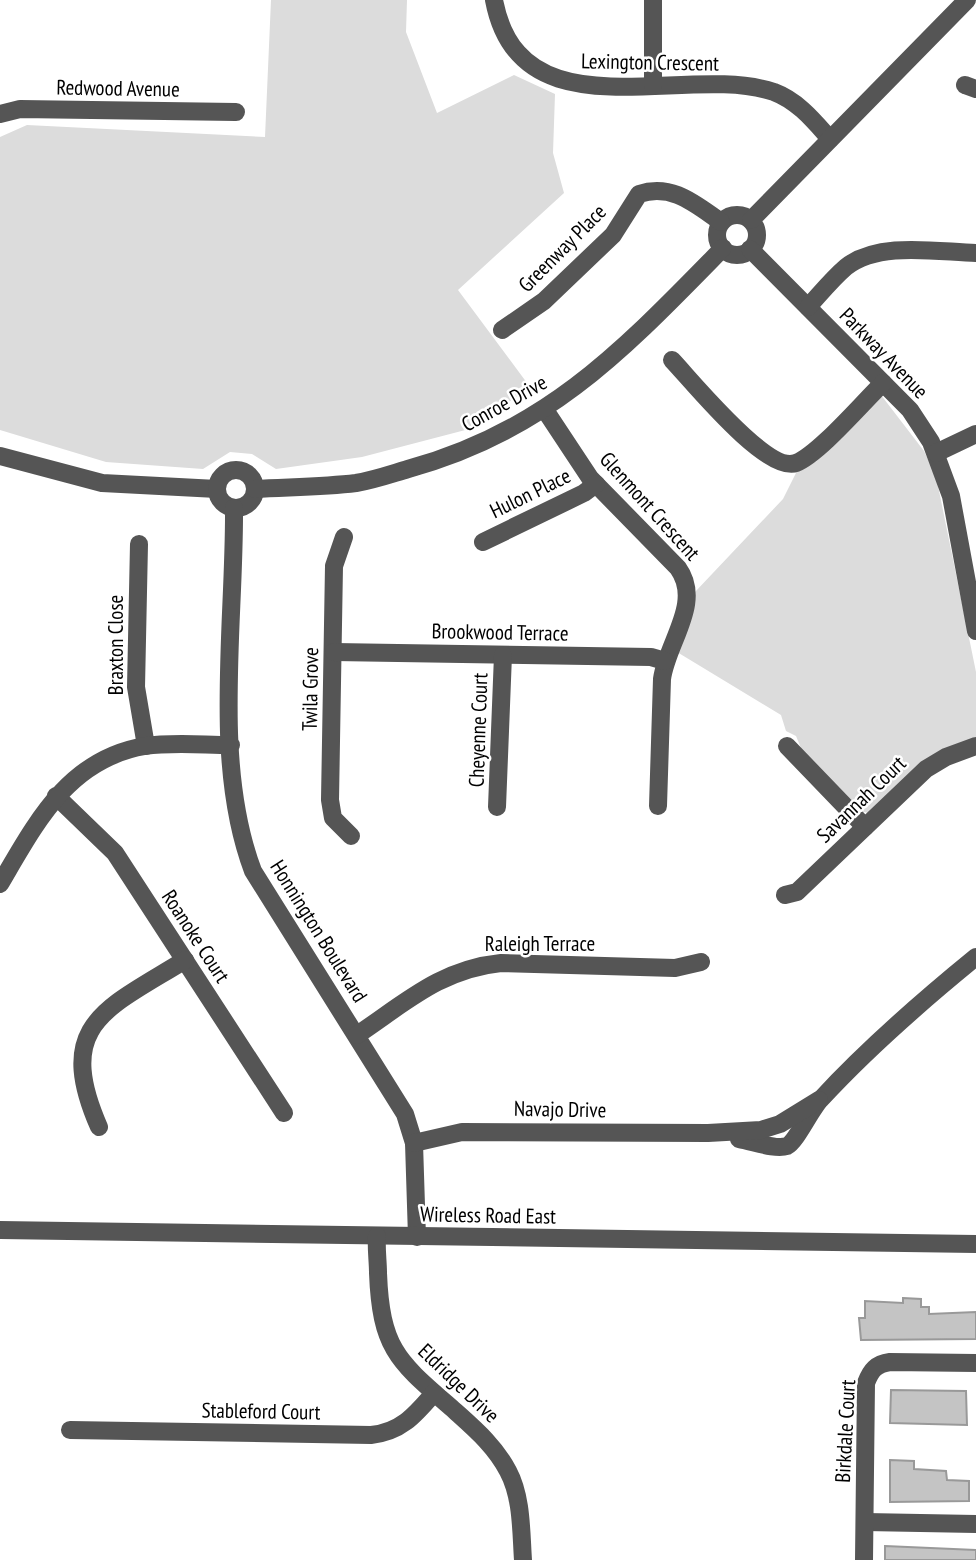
<svg xmlns="http://www.w3.org/2000/svg" width="976" height="1560" font-family="'PT Sans Narrow',sans-serif">
	<rect width="100%" height="100%" fill="#fff"/>
	<!-- green -->
	<g fill="#dcdcdc">
		<polygon points="271,0 407,0 406,32 437,113 514,75 555,94 553,153 564,193 458,290 530,387 473,428 362,457 276,469 252,454 230,452 203,469 106,462 0,430 0,137 27,125 265,137"/>
		<polygon points="881,395 924,451 936,476 976,672 976,737 960,744 879,807 868,813 860,811 803,753 796,736 786,731 781,715 677,652 694,608 695,592 783,499 797,471"/>
	</g>
	<!-- building -->
	<g fill="#c4c4c4" stroke="#999" stroke-width="2">
		<polygon points="903,1298 921,1299 921,1307 929,1307 929,1314 976,1312 976,1339 861,1340 859,1318 865,1318 865,1301 903,1303"/>
		<polygon points="891,1390 966,1391 967,1425 890,1423"/>
		<polygon points="890,1460 914,1461 914,1469 946,1471 947,1480 969,1481 969,1501 890,1502"/>
		<polygon points="885,1546 976,1550 976,1560 885,1560"/>
	</g>
	<g fill="none" stroke-linecap="round" stroke-linejoin="round">
		<!-- minor -->
		<g stroke="#555" stroke-width="18">
			<path d="M494 0C520 138 684 62 774 92 798 101 814 121 830 139"/>
			<polyline points="653,0 653,86"/>
			<polyline points="965,85 976,89"/>
			<polyline points="0,114 20,109 236,112"/>
			<circle cx="737" cy="235" r="20"/>
			<polyline points="751,220 967,0"/>
			<polyline points="750,249 910,410 931,442 951,496 976,631"/>
			<path d="M808 307C820 294 832 279 846 267 879 241 937 252 976 253"/>
			<path d="M502 330 544 301 613 235 639 194C672 183 695 204 721 222"/>
			<path d="M672 360C692 381 767 474 796 463 819 454 863 402 883 383"/>
			<path d="M545 410 590 478 678 568C703 603 667 642 662 679L658 806"/>
			<polyline points="936,453 976,434"/>
			<polyline points="0,456 102,483 217,489"/>
			<circle cx="236" cy="489" r="19"/>
			<path d="M255 489C288 487 323 487 356 483 374 480 391 474 408 469 548 431 625 348 723 248"/>
			<path d="M234 508C235 624 212 763 253 871L405 1114 414 1143 417 1237"/>
			<polyline points="344,537 334,566 330,800 333,818 351,836"/>
			<polyline points="483,542 584,493 596,484"/>
			<polyline points="139,544 136,687 146,746"/>
			<polyline points="334,652 651,657 665,661"/>
			<polyline points="787,746 865,827"/>
			<polyline points="56,796 115,853 284,1113"/>
			<polyline points="497,807 503,655"/>
			<path d="M0 884C36 823 68 759 145 746 172 742 203 745 231 745"/>
			<polyline points="785,895 797,892 926,769 946,757 976,746"/>
			<path d="M357 1035C405 1003 441 969 501 963L675 968 701 962"/>
			<path d="M99 1127C54 1024 106 1009 185 960"/>
			<path d="M739 1139C752 1141 775 1150 787 1146 796 1142 811 1109 821 1099 868 1048 922 1001 976 957"/>
			<polyline points="414,1143 462,1132 708,1133 761,1130 780,1124 819,1100"/>
			<polyline points="0,1230 976,1244"/>
			<path d="M377 1236C376 1249 378 1261 378 1273 381 1351 399 1362 455 1411 475 1429 495 1446 508 1471 522 1497 521 1531 523 1560"/>
			<path d="M70 1430 371 1435C401 1432 415 1415 434 1393"/>
			<polyline points="865,1522 976,1524"/>
			<path d="M864 1560 866 1383C871 1370 876 1364 890 1362L976 1363"/>
		</g>
	</g>
	<g text-anchor="middle" dominant-baseline="central" stroke-width="5" stroke-linejoin="round" paint-order="stroke">
		<!-- street labels -->
		<g font-size="21" fill="#000" stroke="#fff">
			<text transform="translate(650 62) rotate(1)">Lexington Crescent</text>
			<text transform="translate(118 88) rotate(1)">Redwood Avenue</text>
			<text transform="translate(562 248) rotate(-45)">Greenway Place</text>
			<text transform="translate(884 353) rotate(46)">Parkway Avenue</text>
			<text transform="translate(504 403) rotate(-29)">Conroe Drive</text>
			<text transform="translate(530 493) rotate(-26)">Hulon Place</text>
			<text transform="translate(650 506) rotate(48)">Glenmont Crescent</text>
			<text transform="translate(500 632) rotate(1)">Brookwood Terrace</text>
			<text transform="translate(115 645) rotate(-90)">Braxton Close</text>
			<text transform="translate(310 689) rotate(-89)">Twila Grove</text>
			<text transform="translate(478 730) rotate(-88)">Cheyenne Court</text>
			<text transform="translate(861 799) rotate(-44)">Savannah Court</text>
			<text transform="translate(319 931) rotate(58)">Honnington Boulevard</text>
			<text transform="translate(196 936) rotate(57)">Roanoke Court</text>
			<text x="540" y="943">Raleigh Terrace</text>
			<text transform="translate(560 1109) rotate(1)">Navajo Drive</text>
			<text transform="translate(488 1215) rotate(1)">Wireless Road East</text>
			<text transform="translate(459 1383) rotate(44)">Eldridge Drive</text>
			<text transform="translate(261 1411) rotate(1)">Stableford Court</text>
			<text transform="translate(845 1431) rotate(-87)">Birkdale Court</text>
		</g>
	</g>
</svg>
